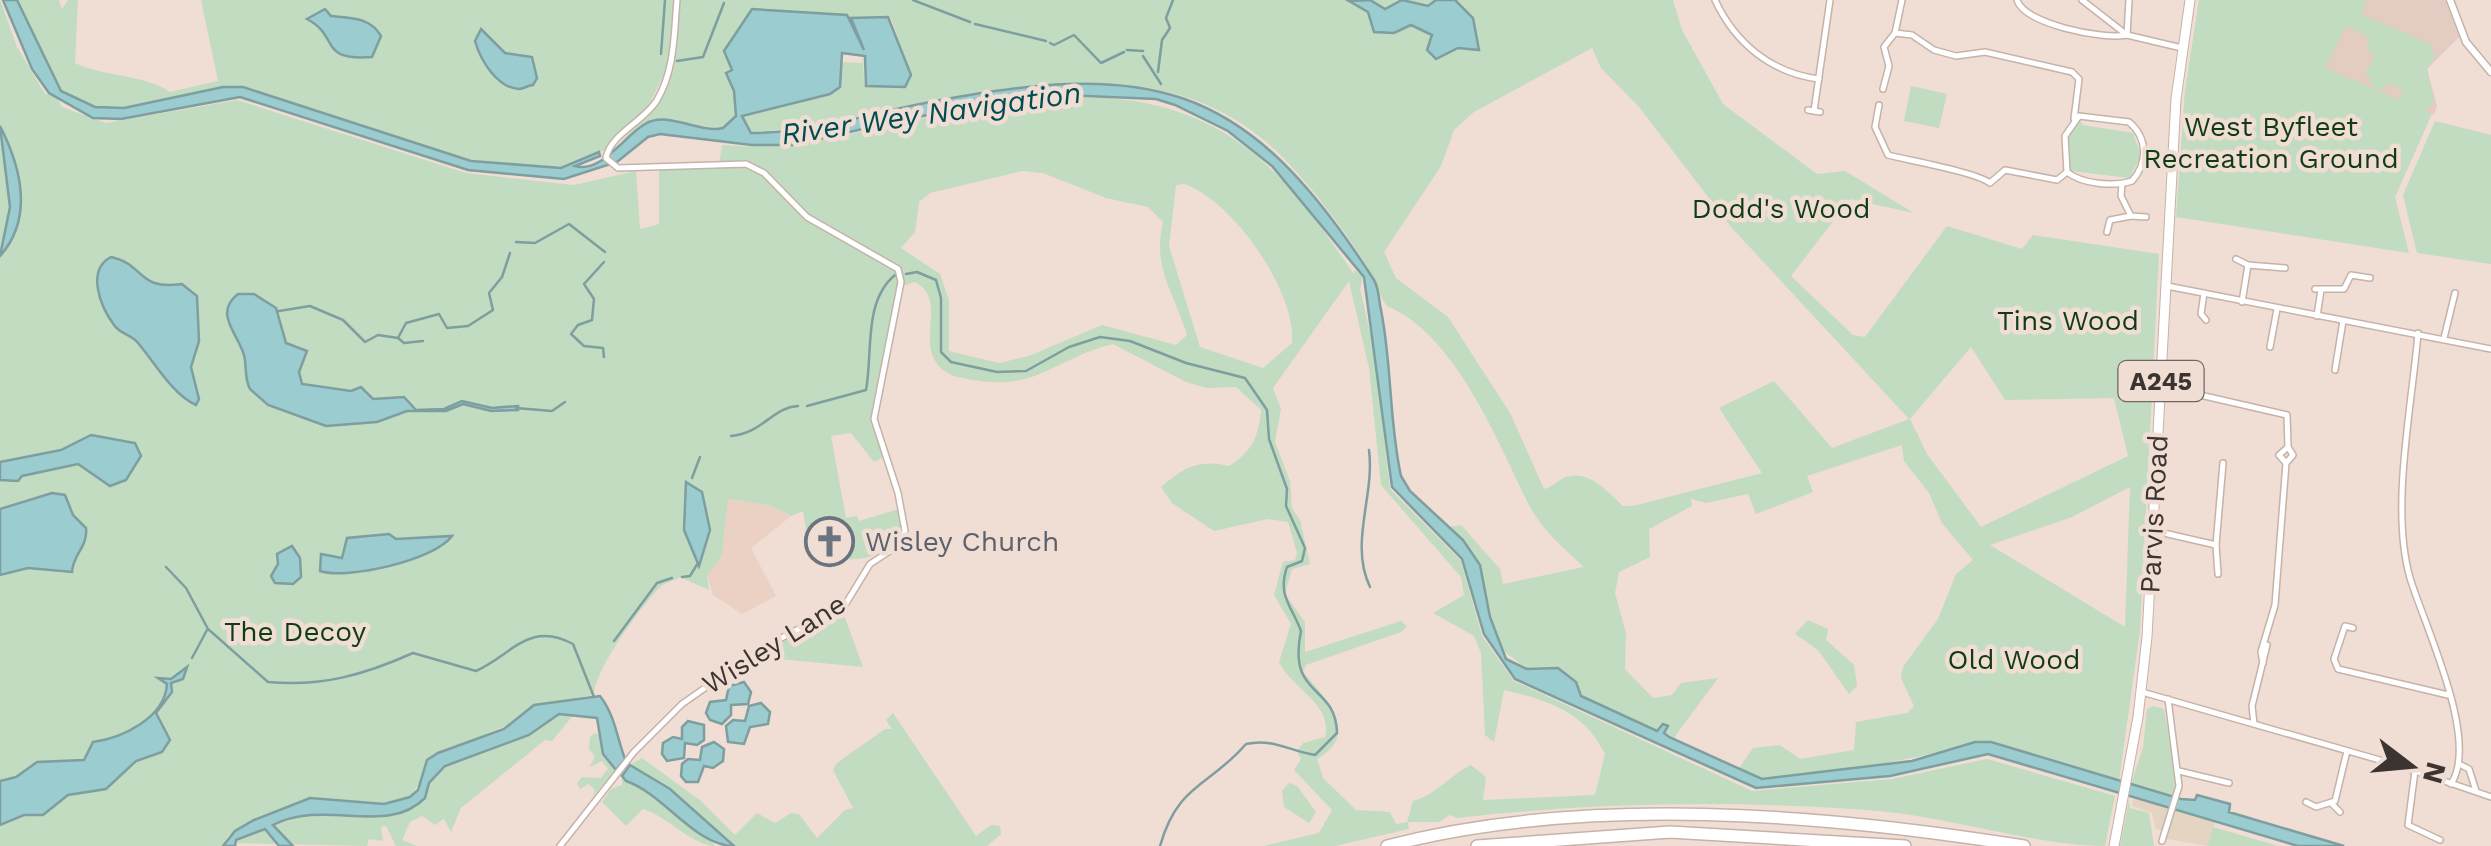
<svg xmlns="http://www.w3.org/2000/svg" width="2491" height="846" font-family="'Work Sans',sans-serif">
	<rect width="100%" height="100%" fill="#f0ddd3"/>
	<!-- commercial -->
	<polygon fill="#e4d5c3" points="2133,797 2215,822 2208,846 2161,838 2163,831 2156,829 2152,813 2132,806"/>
	<!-- built -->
	<polygon fill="#ead1c3" points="728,499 769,505 791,516 751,548 776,596 742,614 713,595 707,576 722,556"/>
	<!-- education -->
	<polygon fill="#e3ccc2" points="2357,0 2445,0 2459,37 2427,69 2437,106 2434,115 2324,68"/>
	<!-- green -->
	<g fill="#c1dcc1" fill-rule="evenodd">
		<path d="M0 0 17 47 45 94H55L62 107 106 123 237 100 466 173 574 185 636 171 640 229 659 224V170L719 166 722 145C794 151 854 132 924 118 1049 92 1175 73 1274 172 1305 202 1329 239 1354 274L1355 270 1363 276 1360 289 1374 350 1390 489 1461 561 1482 636 1514 681 1752 791 1892 779 1987 759 2115 796 2105 846C2036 846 1951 817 1878 811 1738 800 1597 802 1457 818L1450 815 1439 822H1408L1409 829 1335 846H1264L1319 833 1332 810 1294 770 1301 759 1297 751 1303 743 1325 737C1333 704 1293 690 1279 662L1291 624 1274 595 1283 562 1295 560 1297 553 1288 522 1268 519 1214 531 1172 503 1161 487C1185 467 1198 459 1229 466 1252 452 1259 436 1261 410L1236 387 1207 388 1186 382 1113 344C1055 358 1039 391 973 380 962 378 952 377 943 370 912 344 950 301 915 282L898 287 872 408 882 458 874 462 851 433 831 436 846 518 857 516 859 521 899 509C910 568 849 558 811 560L803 511 791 516 769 505 728 499 722 556 707 576 709 590 680 577C673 581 664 583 659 588 640 608 595 669 594 695L535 705 519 721 490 732 424 776 410 797 385 804 310 798 228 836 223 846H0ZM1022 171 1043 173 1106 198 1148 207 1163 222C1152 268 1174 292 1187 335L1176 345 1102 325 1029 356 999 363 949 351V300L940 274 901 248 915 232 919 202 930 193ZM1184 184C1233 200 1297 293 1292 343L1263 368 1200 347 1169 246 1176 185ZM1349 281 1369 368 1381 485 1461 577 1464 595 1433 613 1474 636 1481 653 1485 735 1494 742 1504 690C1548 700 1585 712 1605 754L1595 795 1483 800 1486 777 1471 765C1449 776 1437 794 1413 801L1407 822 1396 824 1390 812 1356 810 1323 778 1317 759C1362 734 1325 698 1303 672L1306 665 1401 632 1407 626 1401 621 1305 652V622L1285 594 1292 569 1310 564 1300 520 1292 508 1290 481 1275 442 1281 409 1273 388Z"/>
		<path d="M17 0H59L62 9 68 0H78L75 63C107 78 141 73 170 92L218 81 201 0H674L667 68 647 109 607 149 561 168 471 161 243 87H223L124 108 95 107 58 88Z"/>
		<path d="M679 0H1673L1682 30 1723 104 1817 174 1845 171 1914 213 1850 199 1791 276 1853 335 1865 337 1947 226 2022 249 2033 235 2159 254 2140 630 2119 781 1991 742 1856 769 1762 779 1738 770 1753 748 1780 745 1800 759 1854 750 1856 722 1907 713 1914 706 1901 678 1903 667 1938 619 1956 574 1973 560 1942 523 1929 493 1904 461 1902 445 1807 476 1813 492 1756 514 1748 494 1706 503 1691 499 1692 506 1649 529 1650 557 1619 572 1615 593 1626 633 1625 669 1653 698 1672 695 1681 683 1718 678 1673 739 1664 733 1668 727 1663 724 1657 731 1580 696 1573 679 1559 667 1526 668 1505 652 1490 617 1480 565 1449 527 1461 525 1500 569 1503 584 1584 567C1563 548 1541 529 1528 503 1497 440 1455 334 1387 306 1376 290 1373 276 1365 263 1344 230 1317 194 1291 166 1192 55 1045 78 914 105 858 117 808 136 750 133L742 116 841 86V62L862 63 863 54 864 84 911 75 891 18 861 50 846 15 727 73 734 91 736 118 723 128 646 122 623 140C675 82 673 77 679 0ZM1592 48 1601 68 1639 107 1732 228 1909 419 1832 448 1774 381 1719 408 1762 473 1633 506H1623C1609 493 1589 469 1566 477 1558 480 1553 487 1544 489L1510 413 1448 317 1396 278 1384 252 1441 166 1454 130 1474 112ZM1971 347 2005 400 2114 398 2128 456 1981 527 1927 454 1910 419ZM2130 487 2125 627 1990 545 2072 517Z"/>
		<path d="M2199 0H2367L2361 14 2431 44 2435 57 2427 68 2434 102 2425 111 2432 114 2395 197 2409 253 2176 217 2185 90ZM2346 26 2370 38 2366 49 2375 54 2365 76 2371 78 2370 85 2381 90 2388 84 2402 89 2400 100 2325 68Z"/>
		<polygon points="1911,86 1947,94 1939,128 1904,121"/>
		<path d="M2080 120 2083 125 2133 133 2141 156 2129 178 2071 171C2059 154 2068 134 2080 120Z"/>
		<polygon points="2435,121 2491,135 2491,264 2417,253 2403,195"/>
		<polygon points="839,613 845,618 863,667 769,658 766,663 748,659"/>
		<polygon points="1808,620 1828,629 1826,640 1854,665 1857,686 1849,694 1818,650 1795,634"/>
		<polygon points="2153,706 2164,709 2175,773 2174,796 2131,784 2143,748 2147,709"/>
		<polygon points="575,713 552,741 545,740 461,808 451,832 444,819 435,825 422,816 410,822 402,840 417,846 396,846 386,826 381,827 383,841 369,839 367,846 234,843 308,812 385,817 416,807 425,798 429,783 445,766 529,735 559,714"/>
		<polygon points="893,713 976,836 991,825 1000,826 1001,834 987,846 734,846 670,789 630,765 642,758 701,801 735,835 757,813 775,823 791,813 799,814 817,838 845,810 853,808 833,770 837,763 885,729 892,729 886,720"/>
		<polygon points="595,733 602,737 603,754 616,770 592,797 595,790 589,784 580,789 577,783 582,777 601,778 608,769 602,761 590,767 595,756 589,749 590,737"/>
		<path d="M622 776 707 835 715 846C693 846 667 816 643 809L626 826 602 802 611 789 622 785Z"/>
		<polygon points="1289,783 1297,786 1316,812 1309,823 1284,807 1282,791"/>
		<polygon points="2129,800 2130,808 2149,813 2154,846 2120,846"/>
		<polygon points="2213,827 2275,845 2279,846 2208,846"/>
	</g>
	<!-- water -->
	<g fill="#9bcccf" stroke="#7e9e9f" stroke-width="2.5">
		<path d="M3 0H17L61 91 95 107 124 108 223 87H243L471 161 561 168 599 152 600 156 575 166C601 174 624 136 645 124 668 110 699 134 723 128L736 116 734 91 726 73 732 70 724 51 752 9 847 15 864 50 851 18 888 17 911 75 905 87 866 86 865 56 842 53 840 87 830 94 742 116 751 133C812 133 856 117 915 105 1150 58 1244 77 1374 280 1379 288 1379 302 1381 310 1392 365 1389 422 1401 476L1410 491 1463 540 1480 565 1490 617 1506 659 1527 669 1558 668 1576 682 1581 696 1657 731 1663 724 1668 726 1664 733 1669 737 1762 779 1912 761 1975 742H1991L2181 799 2195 800 2197 795 2230 804 2229 812 2344 846H2298L1988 754 1890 776 1756 788 1515 679 1484 634 1462 559 1392 487 1364 277 1272 166 1228 131 1175 105 1156 99 1063 95 916 117 792 145H752L660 134 648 137 617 162 564 179 468 170 240 97 121 119 93 118 49 93 32 69Z"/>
		<polygon points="1370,0 1385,9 1402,0 1428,6 1436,0 1455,0 1473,18 1479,50 1458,48 1436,59 1427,50 1432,35 1411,25 1394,33 1374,32 1368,12 1349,1"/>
		<path d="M325 9 331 16C351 18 370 17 381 36L372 57C317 61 341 37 307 19Z"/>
		<path d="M481 29 505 53 532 57 537 78 533 85C528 85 524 89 519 89 498 88 481 62 475 41Z"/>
		<path d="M0 126C21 167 34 218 0 256L10 207Z"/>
		<path d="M111 257C145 264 137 291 182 284L197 296 199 341 191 367 199 399 196 405C173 395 155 363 138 343 132 335 120 334 114 325 100 306 86 270 111 257Z"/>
		<path d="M238 294H254L276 308 286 343 307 351 299 372 302 384 351 391 361 387 373 399 404 397 416 410 444 409 462 401 492 408 518 406V410L491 411 463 404 446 411H407L377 422 326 426 268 405 250 389C244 378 247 367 244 355 238 334 213 313 238 294Z"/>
		<polygon points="91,435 135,443 141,456 126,480 110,486 78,464 22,476 18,481 0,480 0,462 61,450"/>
		<polygon points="686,482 702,492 710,530 699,566 684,530"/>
		<path d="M52 493 65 495 73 515 86 528C88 547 73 554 72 572L28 568 0 575V509Z"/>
		<path d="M389 534 396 539 452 536C435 560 347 580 320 571L321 554 342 558 347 538Z"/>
		<polygon points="292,546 300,558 301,577 293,584 275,583 271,576 278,564 277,554"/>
		<path d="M187 667 183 679 171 683 172 692 156 713 170 740 162 752 136 761 106 789 68 795 43 815H24L0 825V781L16 777 37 762 84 760 93 742C122 738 165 718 167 684L158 678 171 679Z"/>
		<polygon points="744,682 751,692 748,704 731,705 731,715 722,724 710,720 706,713 710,702 726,700 729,686"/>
		<path d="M600 696C615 715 617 738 625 759L616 770 603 754 597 718 559 714 529 735 445 766 429 783 425 798C386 837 327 798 273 825L293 846H279L265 829 236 840 235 846H223L235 831 254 820 310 798 384 804 410 797 418 790 427 760 438 753 504 729 534 705Z"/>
		<polygon points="761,703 770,712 768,724 750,727 744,744 728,742 726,726 733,720 745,721 749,706"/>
		<polygon points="688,721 704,725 704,740 697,745 685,743 684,758 667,761 662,754 663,743 673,737 682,739 682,727"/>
		<polygon points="714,742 724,749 723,761 713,768 704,766 698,782 686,782 681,776 682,764 688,759 700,760 702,747"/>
		<path d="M630 765 670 789 734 846C695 846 664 794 626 781L622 776Z"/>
	</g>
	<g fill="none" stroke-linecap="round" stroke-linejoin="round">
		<!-- stream -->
		<g stroke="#7e9e9f" stroke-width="2.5">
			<polyline points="913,0 970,22"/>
			<polyline points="975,24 1046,41"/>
			<polyline points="1050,43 1054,45 1074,35 1101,63 1124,52"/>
			<polyline points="1127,50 1143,51"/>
			<polyline points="661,54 665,0"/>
			<polyline points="1143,56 1161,84"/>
			<polyline points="677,61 703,57 724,3"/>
			<polyline points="1158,72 1162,40 1170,28 1166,18 1173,0"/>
			<polyline points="516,242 535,243 569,224 605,252"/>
			<path d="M906 274 917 272 936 280 941 298V352L951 362 997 372 1026 371 1069 347 1100 337 1130 341 1186 363 1245 378 1267 410 1269 439 1287 489 1286 506 1305 548 1302 561 1287 567C1277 596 1292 606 1301 631 1287 699 1336 683 1337 733L1315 755C1289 751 1273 738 1246 744 1209 787 1178 783 1160 846"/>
			<polyline points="279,311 310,306 343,320 365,342 378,335 398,338 406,323 439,314 447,328 468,326 493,310 489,293 502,277 510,253"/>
			<polyline points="398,338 404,343 423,341"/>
			<polyline points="604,357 603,348 584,346 571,334 578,325 592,320 594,299 584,284 604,262"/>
			<path d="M807 406 866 390C873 354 863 301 895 275"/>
			<polyline points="516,408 552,411 565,402"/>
			<path d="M731 436C763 433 773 407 798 406"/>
			<path d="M1369 450C1375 496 1349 543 1370 587"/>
			<polyline points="692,478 700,457"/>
			<path d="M166 567 186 588 208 629 268 682C321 687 364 675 413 653L476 671C512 655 529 620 573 644L594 697"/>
			<polyline points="682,577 690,576 698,563"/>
			<polyline points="614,641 657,583 672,578"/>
			<polyline points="192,658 207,630"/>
		</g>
		<defs>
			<g id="minor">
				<path d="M1715 0C1735 43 1771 73 1819 79"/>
				<polyline points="1902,0 1895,33 1912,35 1934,50 1956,56 1985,52 2072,72 2079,79 2074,119"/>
				<path d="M2017 0C2024 24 2103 40 2127 35"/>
				<polyline points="2082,0 2127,35 2182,48"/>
				<polyline points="2127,35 2129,0"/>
				<polyline points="1883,89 1889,66 1884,47 1895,33"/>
				<path d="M1879 105 1875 127 1888 155C1911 161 1975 172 1990 183L2005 170 2057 180 2067 172C2082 184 2113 187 2132 181 2148 163 2148 138 2129 122L2079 116 2065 136 2067 172"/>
				<polyline points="1808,110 1820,112"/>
				<polyline points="1814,111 1830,0"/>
				<polyline points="2144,155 2171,157"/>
				<polyline points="2143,162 2172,164"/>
				<polyline points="2122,184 2121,196 2131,216 2146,217"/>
				<polyline points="2107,232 2110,220 2131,216"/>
				<polyline points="2236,259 2248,265 2285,268"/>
				<polyline points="2167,286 2491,349"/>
				<polyline points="2315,289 2344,289 2351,275 2370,278"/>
				<polyline points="2204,293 2201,314 2206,320"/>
				<polyline points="2242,302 2248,265"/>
				<polyline points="2317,316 2321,290"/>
				<path d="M2418 333C2412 407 2390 508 2410 578 2425 627 2480 740 2451 784"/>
				<polyline points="2444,338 2455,293"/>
				<polyline points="2270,347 2277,309"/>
				<polyline points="2335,370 2343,321"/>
				<polyline points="2161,386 2287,415 2288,447"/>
				<polyline points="2155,531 2216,545"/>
				<polyline points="2218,574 2216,545 2223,463"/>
				<polyline points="2353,628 2345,626 2334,659 2338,669 2448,695"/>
				<polyline points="2263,663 2261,652 2275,605 2286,463 2293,455 2288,447 2279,455 2286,463"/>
				<polyline points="2142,692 2397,765 2491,797"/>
				<polyline points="2254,724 2252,706 2267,645"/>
				<polyline points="2461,765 2469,769 2476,791"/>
				<polyline points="2179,771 2229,783"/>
				<polyline points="2415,771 2408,825 2440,840"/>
				<polyline points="2306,802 2316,807 2335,801 2347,751"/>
				<polyline points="2332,804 2340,812"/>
				<polyline points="2162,841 2179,786 2168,699"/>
				<path d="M560 846 634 752 682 704 762 648 845 605 870 564 902 543 905 531 898 493 874 419 901 282 898 269 807 217 764 173 746 164 618 168 606 158C610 134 645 121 657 100 675 70 674 33 677 0"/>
			</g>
			<polyline id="tertiary" points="2450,0 2466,42 2491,72"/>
			<polyline id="primary" points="2114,846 2138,717 2147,637 2176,99 2190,0"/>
			<g id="motorway">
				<path d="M1387 846C1586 794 1823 814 2024 846"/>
				<polyline points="1477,846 1670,832 1905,846"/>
			</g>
		</defs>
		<!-- minor casing -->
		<use href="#minor" stroke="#c5b3a9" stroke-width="8"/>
		<!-- tertiary casing -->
		<use href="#tertiary" stroke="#c5b3a9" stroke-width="9"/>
		<!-- primary casing -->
		<use href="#primary" stroke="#c5b3a9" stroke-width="11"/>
		<!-- motorway casing -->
		<use href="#motorway" stroke="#c5b3a9" stroke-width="14"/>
		<!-- minor -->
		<use href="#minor" stroke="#fff" stroke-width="5"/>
		<!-- tertiary -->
		<use href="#tertiary" stroke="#fff" stroke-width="6"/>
		<!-- primary -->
		<use href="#primary" stroke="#fff" stroke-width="9"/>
		<!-- motorway -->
		<use href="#motorway" stroke="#fff" stroke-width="11"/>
	</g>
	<!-- icons -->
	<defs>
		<symbol id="church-ring" viewBox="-11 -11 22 22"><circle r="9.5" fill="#f0ddd3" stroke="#6b7280" stroke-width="1.5"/><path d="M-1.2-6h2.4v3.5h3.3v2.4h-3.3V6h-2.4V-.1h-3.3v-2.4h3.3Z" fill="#6b7280"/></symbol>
	</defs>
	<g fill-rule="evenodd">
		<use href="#church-ring" x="802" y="514" width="55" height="55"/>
	</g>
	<g text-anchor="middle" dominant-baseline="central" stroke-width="9" stroke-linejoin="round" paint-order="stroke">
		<!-- shield labels -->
		<rect fill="#f0ddd3" stroke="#716761" stroke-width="2.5" x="2118.5" y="361" width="85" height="40" rx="8"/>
		<g font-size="25" font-weight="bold" fill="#3b3430">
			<text x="2161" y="381">A245</text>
		</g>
		<!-- park labels -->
		<g font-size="28" fill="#103c15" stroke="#f0ddd3">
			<text x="2271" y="126">West Byfleet<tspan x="2271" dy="32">Recreation Ground</tspan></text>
			<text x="1781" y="208">Dodd's Wood</text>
			<text x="2068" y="320">Tins Wood</text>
			<text x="295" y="631">The Decoy</text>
			<text x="2014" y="659">Old Wood</text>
		</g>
		<!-- street labels -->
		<g font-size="28" fill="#3b3430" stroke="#f0ddd3">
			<text transform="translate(2154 514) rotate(-87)">Parvis Road</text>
			<text transform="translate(774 644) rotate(-32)">Wisley Lane</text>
		</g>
		<!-- worship labels -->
		<g font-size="28" fill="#5b616d" stroke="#f0ddd3" text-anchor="start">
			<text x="865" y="541">Wisley Church</text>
		</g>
		<!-- water labels -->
		<g font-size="30" font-style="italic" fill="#004c50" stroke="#f0ddd3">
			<text transform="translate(931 113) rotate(-8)">River Wey Navigation</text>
		</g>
	</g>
	<!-- north arrow -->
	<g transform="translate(2411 766) rotate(106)" stroke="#f0ddd3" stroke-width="8" paint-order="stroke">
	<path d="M0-8L18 38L0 25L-18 38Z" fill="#3b3430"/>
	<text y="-15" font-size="28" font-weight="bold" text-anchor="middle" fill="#3b3430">N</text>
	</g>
</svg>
